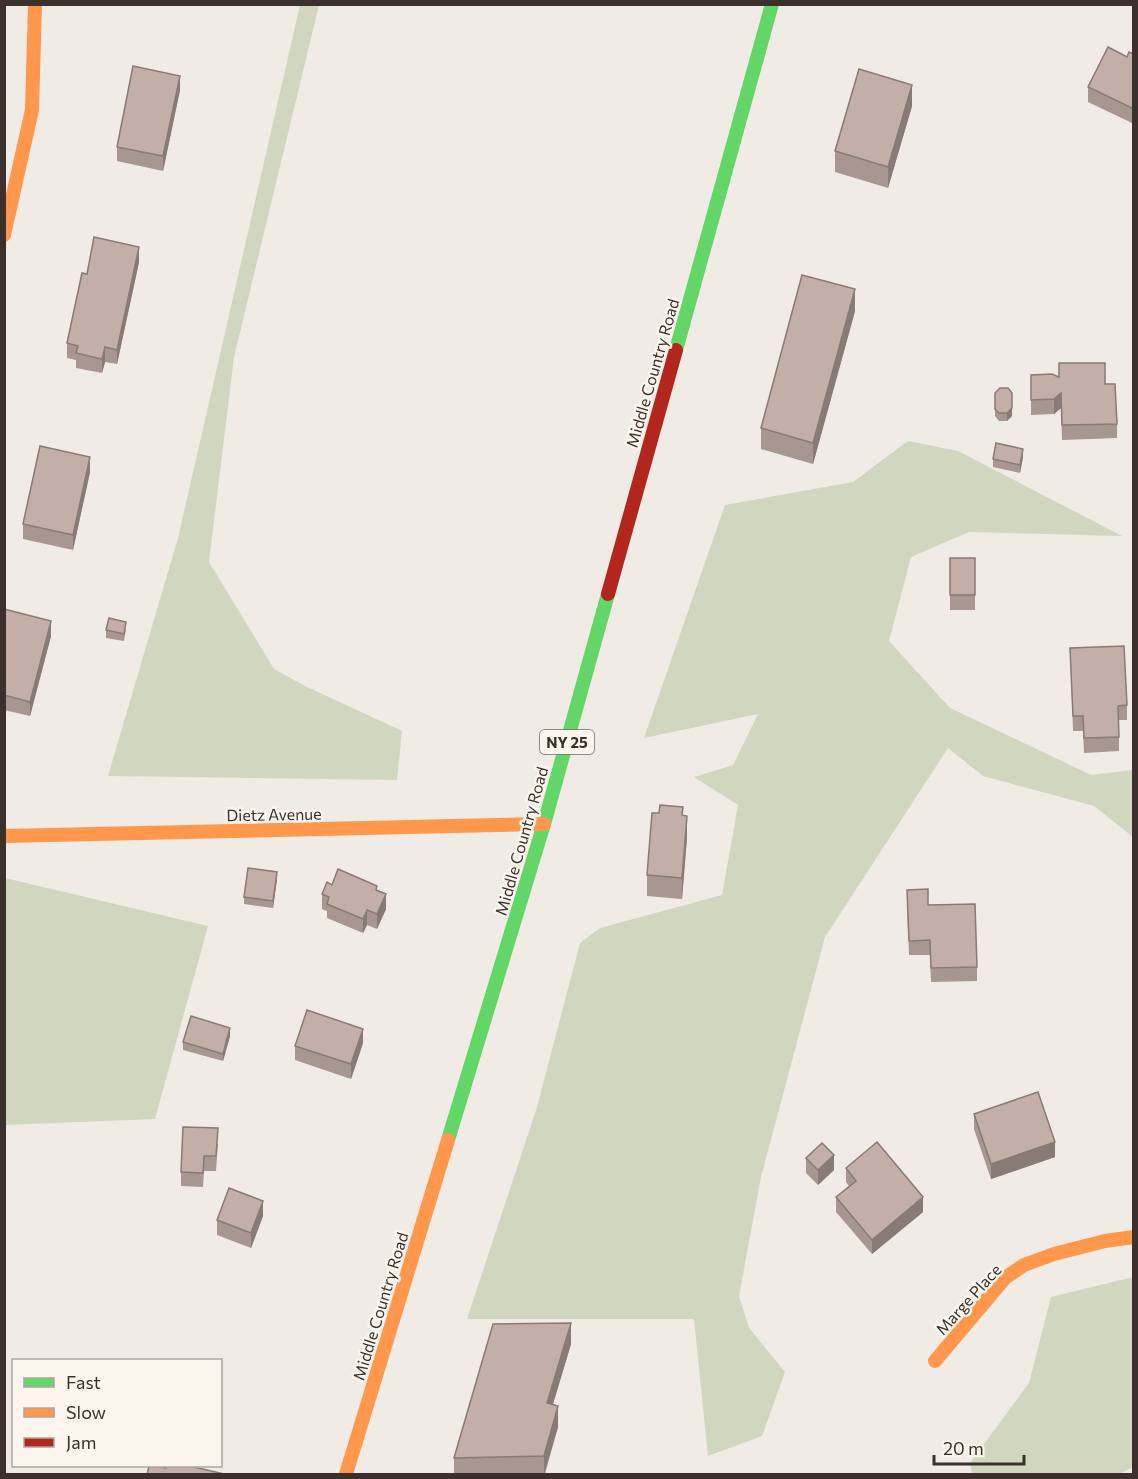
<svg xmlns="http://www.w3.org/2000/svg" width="1138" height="1479" font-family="Commissioner,sans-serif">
	<rect width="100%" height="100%" fill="#f0ebe5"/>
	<!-- green -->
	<g fill="#d1d6bf">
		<polygon points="300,5 319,5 234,357 209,562 274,669 305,686 402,731 397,780 108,776 178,538"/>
		<polygon points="908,441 958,451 1122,536 969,532 911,557 889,641 950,708 1091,775 1133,770 1133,837 1094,806 983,776 948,748 825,937 761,1177 739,1296 749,1328 785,1372 762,1436 708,1456 694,1319 467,1319 537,1107 580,943 600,928 722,895 738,805 694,777 733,765 758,714 644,738 725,505 853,482"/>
		<polygon points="5,878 208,926 155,1119 5,1125"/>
		<polygon points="1133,1277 1133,1467 1119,1474 972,1474 970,1463 1029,1383 1051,1297"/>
	</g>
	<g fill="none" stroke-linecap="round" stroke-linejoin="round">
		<!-- fast -->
		<g stroke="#63d668" stroke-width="14">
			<polyline points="676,350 772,4"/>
			<polyline points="448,1140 544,824 608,594"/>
		</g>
		<!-- slow -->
		<g stroke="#ff974d" stroke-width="14">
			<polyline points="4,235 32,110 35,4"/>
			<polyline points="4,836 544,824"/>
			<polyline points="935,1361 1005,1278 1024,1265 1054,1254 1105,1241 1134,1237"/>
			<polyline points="346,1474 448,1140"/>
		</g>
		<!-- jam -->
		<polyline stroke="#b3261e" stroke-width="14" points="608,594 676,350"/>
	</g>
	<!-- wall -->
	<g fill="#a89690">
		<polygon points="1134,54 1134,124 1088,102 1088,87 1127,57"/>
		<polygon points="180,90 163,171 117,161 117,147"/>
		<polygon points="912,106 888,188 835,172 835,151"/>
		<polygon points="139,262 117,364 105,362 102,373 76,368 76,360 67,358 67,343 87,274"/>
		<polygon points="855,311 813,464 761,449 761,428"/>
		<polygon points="1031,375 1105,384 1117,424 1117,438 1062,440 1061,408 1054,414 1031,415"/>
		<polygon points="995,393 1012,416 1007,421 999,421 995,416"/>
		<polygon points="1023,457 1020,473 993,467 993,459"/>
		<polygon points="90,472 73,550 23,539 23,524"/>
		<rect x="950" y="558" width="25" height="52"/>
		<polygon points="4,609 51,636 30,716 4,710"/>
		<polygon points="126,629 124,641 106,638 106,630"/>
		<polygon points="1070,648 1127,705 1127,720 1119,720 1119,751 1084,753 1083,731 1073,731"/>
		<polygon points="683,815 687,837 682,899 647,896 647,875"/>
		<polygon points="277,879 273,908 244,904 244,897"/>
		<polygon points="332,885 377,890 386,909 377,929 367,925 363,933 327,918 327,911 322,909 322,894"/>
		<polygon points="907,904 928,905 977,967 977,981 931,982 930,955 909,955"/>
		<polygon points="230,1036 223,1061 183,1050 183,1042"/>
		<polygon points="363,1043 351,1079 295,1060 295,1046"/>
		<polygon points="974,1114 1055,1157 991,1179 974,1129"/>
		<polygon points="218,1143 216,1171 204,1171 203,1187 181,1186 181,1172"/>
		<polygon points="806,1158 834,1170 818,1185 806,1173"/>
		<polygon points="846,1168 923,1212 872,1254 836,1212 836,1197 849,1186 846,1182"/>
		<polygon points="263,1216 251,1248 217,1235 217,1220"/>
		<polygon points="571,1344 553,1404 558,1427 545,1474 454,1474 454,1458"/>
	</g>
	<!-- shaded-wall -->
	<g fill="#887a75">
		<polygon points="180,76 180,90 163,171 163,156"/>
		<polygon points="912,85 912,106 888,188 888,167"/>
		<polygon points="139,247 139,262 117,364 117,350"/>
		<polygon points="855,289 855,311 813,464 813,443"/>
		<polygon points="105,347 105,362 102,373 102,359"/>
		<polygon points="1012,393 1012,416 1007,421 1007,413"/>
		<polygon points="1061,393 1061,408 1054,414 1054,399"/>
		<polygon points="1023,449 1023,457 1020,473 1020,465"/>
		<polygon points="90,457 90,472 73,550 73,535"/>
		<polygon points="51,621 51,636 30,716 30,702"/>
		<polygon points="687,816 687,837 682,899 682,878"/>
		<polygon points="277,872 277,879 273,908 273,901"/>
		<polygon points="386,894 386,909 377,929 377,914"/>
		<polygon points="367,910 367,925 363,933 363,919"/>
		<polygon points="230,1028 230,1036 223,1061 223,1054"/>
		<polygon points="363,1029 363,1043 351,1079 351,1064"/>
		<polygon points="1055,1142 1055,1157 991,1179 991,1164"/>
		<polygon points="834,1155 834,1170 818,1185 818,1170"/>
		<polygon points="923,1197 923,1212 872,1254 872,1240"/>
		<polygon points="263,1201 263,1216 251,1248 251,1233"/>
		<polygon points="571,1323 571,1344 547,1424 547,1403"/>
		<polygon points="558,1406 558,1427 544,1474 544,1456"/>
	</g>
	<!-- building -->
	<g fill="#c3afa7" stroke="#887a75" stroke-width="1.5">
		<polygon points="1108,47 1127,57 1129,52 1134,54 1134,109 1088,87"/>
		<polygon points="133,66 180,76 163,156 117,147"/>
		<polygon points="859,69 912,85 888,167 835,151"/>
		<polygon points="94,237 139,247 117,350 105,347 102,359 76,353 78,346 67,343 82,273 87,274"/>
		<polygon points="802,275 855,289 813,443 761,428"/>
		<polygon points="1059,363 1105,363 1105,384 1115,384 1117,424 1062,425 1061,393 1054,399 1031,400 1031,375 1052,374 1059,377"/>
		<polygon points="1000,388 1008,388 1012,393 1012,408 1007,413 999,413 995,409 995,393"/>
		<polygon points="996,443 1023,449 1020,465 993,459"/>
		<polygon points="40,446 90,457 73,535 23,524"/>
		<rect x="950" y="558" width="25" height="37"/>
		<polygon points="4,609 51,621 30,702 4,695"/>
		<polygon points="109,618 126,622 124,634 106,630"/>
		<polygon points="1124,646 1127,705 1118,706 1119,737 1084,738 1083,716 1073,716 1070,648"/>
		<polygon points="660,805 683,807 682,815 687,816 682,878 647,875 652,813 659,813"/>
		<polygon points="248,868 277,872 273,901 244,897"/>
		<polygon points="338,869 377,886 376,890 386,894 377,914 367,910 363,919 327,904 329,897 322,894 327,882 332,885"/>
		<polygon points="928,889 928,905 975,904 977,967 931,968 930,940 909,941 907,890"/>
		<polygon points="307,1010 363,1029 351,1064 295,1046"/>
		<polygon points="191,1016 230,1028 223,1054 183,1042"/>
		<polygon points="1038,1092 1055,1142 991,1164 974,1114"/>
		<polygon points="183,1127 218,1128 216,1156 204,1156 203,1173 181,1172"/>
		<polygon points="877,1142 923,1197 872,1240 836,1197 856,1181 846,1168"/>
		<polygon points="822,1143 834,1155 818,1170 806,1158"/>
		<polygon points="229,1188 263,1201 251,1233 217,1220"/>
		<polygon points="571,1323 547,1403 558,1406 544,1456 454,1458 493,1324"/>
		<polygon points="149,1466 154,1466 166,1468 167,1466 190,1466 224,1474 147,1474"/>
	</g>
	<g text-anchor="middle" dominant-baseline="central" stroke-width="5" stroke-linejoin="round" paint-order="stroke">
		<!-- shield labels -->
		<rect fill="#fbf5ee" stroke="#756b66" stroke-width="1.5" x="540" y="730" width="54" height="24" rx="4.5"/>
		<g font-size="15" font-weight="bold" fill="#3b302b">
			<text x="567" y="742">NY 25</text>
		</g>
		<!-- street labels -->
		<g font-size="16" fill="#3b302b" stroke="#fbf5ee">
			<text transform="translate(652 373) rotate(-74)">Middle Country Road</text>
			<text transform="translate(274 814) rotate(-1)">Dietz Avenue</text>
			<text transform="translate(521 841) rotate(-74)">Middle Country Road</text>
			<text transform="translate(968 1299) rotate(-48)">Marge Place</text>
			<text transform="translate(380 1306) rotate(-73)">Middle Country Road</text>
		</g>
	</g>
	<!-- border -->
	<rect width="1138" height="1479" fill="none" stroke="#3b302b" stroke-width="12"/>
	<!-- legend -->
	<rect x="12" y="1359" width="210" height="108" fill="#fbf5ee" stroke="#aea6a0" stroke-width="1.5"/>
	<rect x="24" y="1378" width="30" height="9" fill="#63d668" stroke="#aea6a0" stroke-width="1.5"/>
	<text x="66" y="1389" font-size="18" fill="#3b302b">Fast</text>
	<rect x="24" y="1408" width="30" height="9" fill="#ff974d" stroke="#aea6a0" stroke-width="1.5"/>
	<text x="66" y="1419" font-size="18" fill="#3b302b">Slow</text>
	<rect x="24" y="1438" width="30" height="9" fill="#b3261e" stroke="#aea6a0" stroke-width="1.5"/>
	<text x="66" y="1449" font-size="18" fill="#3b302b">Jam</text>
	<!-- scale -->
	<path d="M934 1455v9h90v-9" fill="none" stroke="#3b302b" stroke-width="3"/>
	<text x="943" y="1455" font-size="18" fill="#3b302b" stroke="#fbf5ee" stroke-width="4.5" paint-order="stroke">20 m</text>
</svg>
